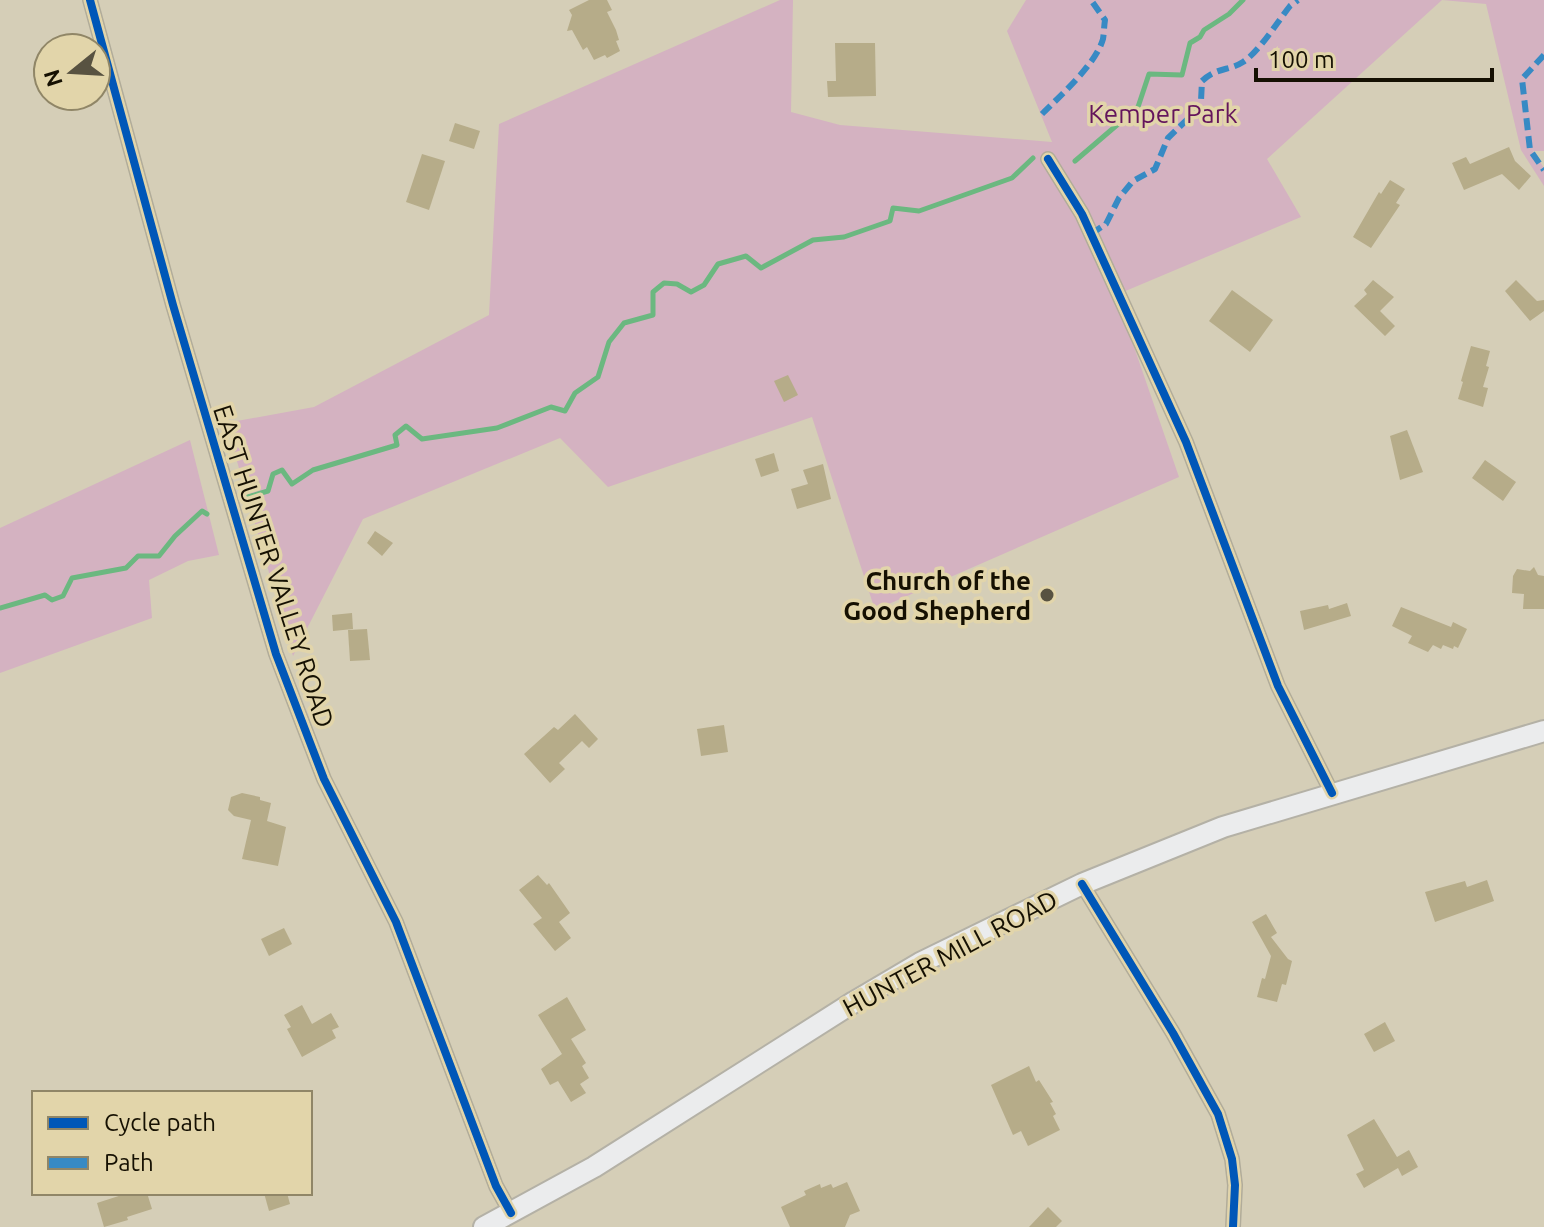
<svg xmlns="http://www.w3.org/2000/svg" width="1544" height="1227" font-family="Ubuntu,sans-serif">
	<rect width="100%" height="100%" fill="#d5ceb7"/>
	<!-- green -->
	<g fill="#d4b2c1">
		<polygon points="780,0 793,0 791,112 840,125 1052,142 1007,31 1026,0 1544,0 1544,151 1533,151 1544,168 1544,186 1521,150 1486,4 1442,0 1267,159 1301,217 1116,295 1179,477 875,610 812,417 608,487 560,438 363,519 293,656 226,423 314,407 489,315 499,124"/>
		<polygon points="190,440 219,555 188,561 149,580 152,618 0,673 0,528"/>
	</g>
	<g fill="none" stroke-linecap="round" stroke-linejoin="round">
		<!-- stream -->
		<g stroke="#6bb880" stroke-width="5">
			<polyline points="1075,161 1138,107 1149,74 1182,75 1190,43 1200,37 1204,30 1229,14 1243,0"/>
			<polyline points="244,498 268,491 273,474 282,470 292,484 313,470 397,445 395,435 406,426 422,439 497,428 551,407 565,411 575,393 598,377 609,342 624,323 653,315 653,292 664,283 677,284 691,292 704,285 718,264 746,256 761,268 813,240 844,237 890,221 893,208 919,211 1012,178 1033,158"/>
			<polyline points="0,608 45,595 52,600 63,596 72,578 126,568 138,556 159,556 175,536 202,511 207,514"/>
		</g>
	</g>
	<!-- building -->
	<g fill="#b6ac89">
		<polygon points="589,0 607,0 612,10 607,12 616,30 619,40 616,41 620,51 607,58 605,55 594,60 587,47 583,50 572,30 567,31 572,15 569,10"/>
		<polygon points="835,43 875,43 876,96 828,97 827,81 836,81"/>
		<polygon points="455,123 480,131 474,149 449,141"/>
		<polygon points="1509,147 1515,161 1531,176 1519,190 1502,174 1464,190 1452,163 1466,157 1470,164"/>
		<polygon points="422,154 445,161 429,210 406,202"/>
		<polygon points="1390,180 1405,189 1396,203 1400,205 1371,248 1353,237 1379,192 1381,194"/>
		<polygon points="1373,280 1394,297 1380,311 1395,326 1385,336 1354,306 1367,294 1364,290"/>
		<polygon points="1516,280 1537,301 1544,300 1544,311 1530,321 1505,291"/>
		<polygon points="1232,290 1273,320 1250,352 1209,321"/>
		<polygon points="1471,346 1490,351 1486,366 1489,367 1483,387 1488,388 1483,407 1458,399 1463,382 1461,381"/>
		<polygon points="788,375 798,395 784,402 774,381"/>
		<polygon points="1407,430 1423,472 1400,480 1390,436"/>
		<polygon points="774,453 779,471 761,477 755,459"/>
		<polygon points="1485,460 1516,482 1503,501 1472,478"/>
		<polygon points="823,464 831,499 797,509 791,489 808,484 803,470"/>
		<polygon points="375,531 393,543 382,556 367,543"/>
		<polygon points="1534,567 1538,575 1544,576 1544,609 1523,609 1524,594 1512,593 1513,576 1517,569 1530,571"/>
		<polygon points="1347,603 1351,616 1304,630 1300,611 1328,605 1329,609"/>
		<polygon points="1401,607 1451,627 1453,622 1467,629 1458,648 1454,646 1453,649 1443,645 1441,649 1433,645 1428,652 1408,643 1412,636 1392,626"/>
		<polygon points="352,613 353,629 333,631 332,615"/>
		<polygon points="367,629 370,660 350,661 348,630"/>
		<polygon points="575,714 598,739 589,748 582,741 559,763 565,769 550,783 524,754 554,727 558,730"/>
		<polygon points="724,725 728,752 701,756 697,729"/>
		<polygon points="242,793 260,797 260,800 271,803 267,821 286,827 278,866 242,859 251,820 234,816 228,810 231,797"/>
		<polygon points="538,875 547,885 549,883 570,913 559,922 571,938 555,951 533,924 542,918 519,890"/>
		<polygon points="1487,880 1494,901 1435,922 1425,892 1465,881 1467,887"/>
		<polygon points="1266,914 1277,933 1271,937 1288,959 1292,961 1286,985 1282,984 1277,1002 1257,997 1262,978 1265,979 1271,956 1252,922"/>
		<polygon points="284,928 292,944 269,956 261,939"/>
		<polygon points="567,997 586,1030 571,1039 586,1063 582,1066 589,1078 580,1084 586,1093 571,1102 558,1081 550,1085 541,1069 562,1054 538,1015"/>
		<polygon points="302,1005 312,1024 331,1013 339,1027 332,1030 336,1038 302,1057 287,1029 291,1027 284,1015"/>
		<polygon points="1385,1022 1395,1041 1374,1052 1364,1034"/>
		<polygon points="1029,1066 1036,1082 1039,1080 1053,1102 1050,1103 1056,1114 1053,1116 1060,1130 1028,1146 1021,1131 1013,1135 991,1085"/>
		<polygon points="1374,1119 1397,1157 1409,1150 1418,1167 1402,1176 1398,1168 1364,1188 1356,1174 1364,1170 1347,1135"/>
		<polygon points="847,1182 860,1211 850,1215 845,1227 790,1227 781,1207 806,1195 804,1191 820,1184 821,1188 831,1184 833,1188"/>
		<polygon points="128,1193 147,1193 152,1209 127,1217 128,1220 104,1227 97,1203"/>
		<polygon points="264,1193 287,1193 290,1204 269,1211"/>
		<polygon points="1048,1207 1062,1221 1056,1227 1029,1227"/>
	</g>
	<g fill="none" stroke-linecap="round" stroke-linejoin="round">
		<defs>
			<g id="street">
				<polyline points="90,0 173,305 276,654 324,779 396,922 496,1186 511,1213"/>
				<polyline points="1048,159 1082,214 1186,442 1278,686 1332,793"/>
				<polyline points="1082,884 1173,1033 1218,1114 1232,1159 1235,1185 1233,1227"/>
			</g>
			<polyline id="primary" points="484,1227 594,1167 854,1002 920,963 1082,884 1223,827 1544,731"/>
		</defs>
		<!-- street casing -->
		<use href="#street" stroke="#b1ac9a" stroke-width="16"/>
		<!-- primary casing -->
		<use href="#primary" stroke="#b4b1a6" stroke-width="24"/>
		<!-- street -->
		<use href="#street" stroke="#f9f8f4" stroke-width="12"/>
		<!-- primary -->
		<use href="#primary" stroke="#ebeced" stroke-width="20"/>
		<!-- quiet -->
		<g stroke="#378ac4" stroke-width="6" stroke-dasharray="12 6" stroke-linecap="butt">
			<polyline points="1544,55 1522,79 1530,150 1544,170"/>
			<path d="M1042 114C1060 96 1096 64 1103 39 1104 33 1104 26 1105 20L1091 0"/>
			<path d="M1091 234 1106 224 1119 198 1133 181 1155 169 1168 138 1197 110 1201 101 1202 81C1217 67 1229 71 1243 62 1259 52 1278 21 1290 6L1298 0"/>
		</g>
		<defs>
			<g id="cycleway">
				<polyline points="90,0 173,305 276,654 324,779 396,922 496,1186 511,1213"/>
				<polyline points="1048,159 1082,214 1186,442 1278,686 1332,793"/>
				<polyline points="1082,884 1173,1033 1218,1114 1232,1159 1235,1185 1233,1227"/>
			</g>
		</defs>
		<!-- cycleway casing -->
		<use href="#cycleway" stroke="#e2d5aa" stroke-width="13"/>
		<!-- cycleway -->
		<use href="#cycleway" stroke="#0057b8" stroke-width="8"/>
	</g>
	<!-- markers -->
	<circle fill="#585241" stroke="#e2d5aa" stroke-width="3" cx="1047" cy="595" r="8"/>
	<g text-anchor="middle" dominant-baseline="central" stroke-width="7" stroke-linejoin="round" paint-order="stroke">
		<!-- park labels -->
		<g font-size="26" fill="#64155c" stroke="#e2d5aa">
			<text x="1163" y="113">Kemper Park</text>
		</g>
		<!-- street labels -->
		<g font-size="26" fill="#151002" stroke="#e2d5aa">
			<text transform="translate(274 566) rotate(72)">EAST HUNTER VALLEY ROAD</text>
			<text transform="translate(950 953) rotate(-28)">HUNTER MILL ROAD</text>
		</g>
		<!-- poi labels -->
		<g font-size="26" font-weight="bold" fill="#151002" stroke="#e2d5aa" text-anchor="end">
			<text x="1031" y="580">Church of the<tspan x="1031" dy="30">Good Shepherd</tspan></text>
		</g>
	</g>
	<!-- legend -->
	<rect x="32" y="1091" width="280" height="104" fill="#e2d5aa" stroke="#908667" stroke-width="2"/>
	<rect x="48" y="1117" width="40" height="12" fill="#0057b8" stroke="#908667" stroke-width="2"/>
	<text x="104" y="1131" font-size="24" fill="#151002">Cycle path</text>
	<rect x="48" y="1157" width="40" height="12" fill="#378ac4" stroke="#908667" stroke-width="2"/>
	<text x="104" y="1171" font-size="24" fill="#151002">Path</text>
	<!-- north arrow -->
	<g transform="translate(72 72) rotate(252)"><circle r="38" fill="#e2d5aa" stroke="#908667" stroke-width="2"/>
	<path d="M0-6L14 30L0 20L-14 30Z" fill="#585241"/>
	<text y="-12" font-size="22" font-weight="bold" text-anchor="middle" fill="#151002">N</text>
	</g>
	<!-- scale -->
	<path d="M1256 68v12h236v-12" fill="none" stroke="#151002" stroke-width="4"/>
	<text x="1268" y="68" font-size="24" fill="#151002" stroke="#e2d5aa" stroke-width="6" paint-order="stroke">100 m</text>
</svg>
